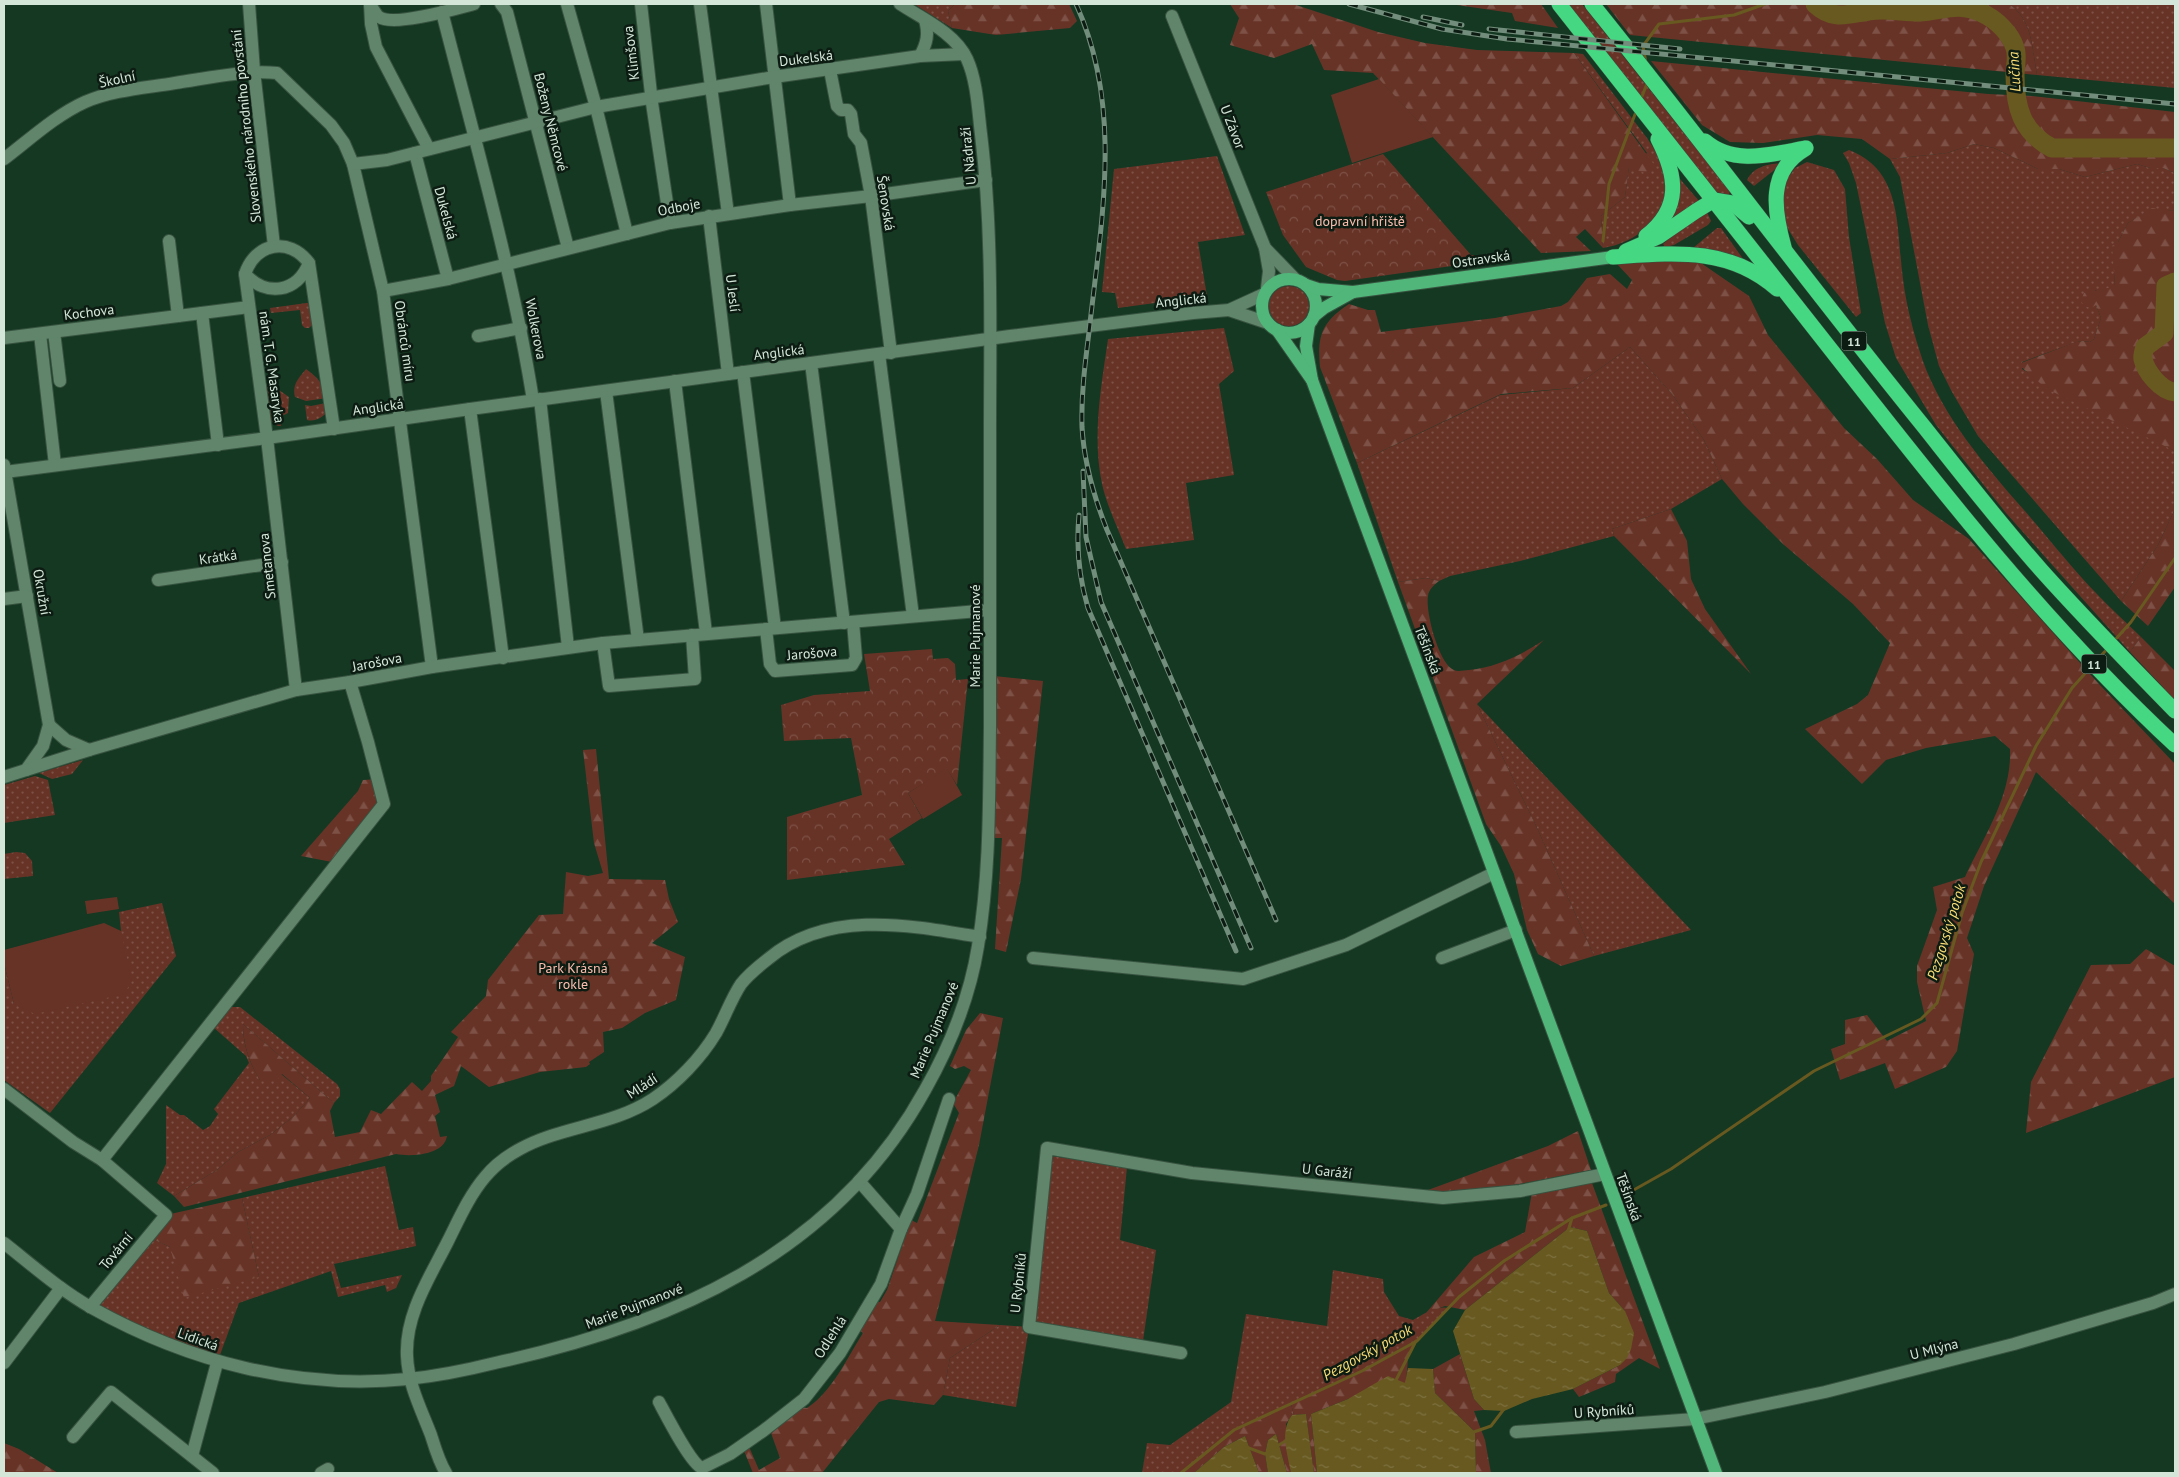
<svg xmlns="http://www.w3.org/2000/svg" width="2179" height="1477" font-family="'PT Sans',sans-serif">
	<defs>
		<pattern id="grass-dots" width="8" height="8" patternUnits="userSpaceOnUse" patternTransform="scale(1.25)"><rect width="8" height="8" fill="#683327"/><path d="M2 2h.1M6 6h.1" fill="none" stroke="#7d5146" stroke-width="1.8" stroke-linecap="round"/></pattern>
		<pattern id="forest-firs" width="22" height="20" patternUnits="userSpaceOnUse" patternTransform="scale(1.25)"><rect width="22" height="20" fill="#683327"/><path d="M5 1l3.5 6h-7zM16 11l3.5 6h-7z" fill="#7d5146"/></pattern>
		<pattern id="park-crowns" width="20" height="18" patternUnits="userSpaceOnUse" patternTransform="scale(1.25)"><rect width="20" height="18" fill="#683327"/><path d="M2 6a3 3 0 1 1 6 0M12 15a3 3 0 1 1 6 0" fill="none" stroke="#7d5146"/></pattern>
		<pattern id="water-ripples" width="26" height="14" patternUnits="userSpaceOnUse" patternTransform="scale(1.25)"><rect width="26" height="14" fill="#685920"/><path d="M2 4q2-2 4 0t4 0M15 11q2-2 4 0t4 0" fill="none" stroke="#7d7140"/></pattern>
	</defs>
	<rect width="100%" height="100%" fill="#153822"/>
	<!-- grass -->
	<g fill="url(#grass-dots)">
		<polygon points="914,4 955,4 948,11 952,28"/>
		<polygon points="1567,4 1582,4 1730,191 1729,195 1716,192"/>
		<path d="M2009 4H2175V88L2037 75C2032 49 2033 20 2009 4Z"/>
		<path d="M1574 53 1583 54 1647 138C1656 151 1664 165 1666 181 1670 217 1636 243 1603 248L1601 216 1625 197 1629 166 1647 153Z"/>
		<polygon points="1974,144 1994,148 2038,169 2059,169 2085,177 2137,164 2150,168 2163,168 2175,173 2175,211 2152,209 2128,223 2118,242 2114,268 2115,286 2104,291 2095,290 2096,305 2101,318 2094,339 2090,342 2083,341 2077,342 2022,362 2022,369 2032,375 2175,451 2175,509 2158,545 2121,601 1978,436 1952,392 1939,366 1928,325 1900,177 1890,159 1947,153"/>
		<path d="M1849 150C1904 171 1896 230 1903 279 1906 303 1912 327 1919 349 1936 407 1978 457 2016 501 2043 531 2067 563 2095 592 2110 608 2126 622 2141 637L2130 652 2006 513 1936 425 1896 358 1885 323 1856 183 1849 163 1843 153Z"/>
		<polygon points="1217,156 1245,235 1198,242 1207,296 1118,308 1115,293 1102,292 1114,169"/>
		<polygon points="1807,162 1834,170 1845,189 1849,237 1861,313 1856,317 1798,245 1783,221 1781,203 1787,179 1795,168"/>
		<path d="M1783 163 1754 186 1747 180C1754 166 1768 164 1783 163Z"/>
		<polygon points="1680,179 1699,201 1662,232 1678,182"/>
		<polygon points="1707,212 1711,221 1708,225 1674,245 1665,247 1663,244 1677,232"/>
		<polygon points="1717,228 1721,228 1746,263 1693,248"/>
		<circle cx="1289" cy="306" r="20"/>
		<polygon points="314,302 316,321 309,328 305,328 302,325 300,310 271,313 270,308"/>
		<path d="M1224 328 1234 371 1219 384 1234 475 1186 483 1194 540 1126 549C1118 528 1107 506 1102 484 1092 436 1101 388 1108 339Z"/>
		<polygon points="1630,347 1672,394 1704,440 1722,479 1671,509 1612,529 1614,536 1520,561 1450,576 1439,581 1426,578 1398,582 1357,463 1500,395 1573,388"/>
		<path d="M306 369C316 376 326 386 327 398L306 401 295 397C292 384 299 378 306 369Z"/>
		<polygon points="265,386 276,388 289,397 288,413 280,417 281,426 278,426 268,419"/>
		<path d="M326 403 328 411C322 418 315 422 307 420L305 405 311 406Z"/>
		<polygon points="1477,704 1691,930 1594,956 1538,830"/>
		<polygon points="83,760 72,774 52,779 39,773"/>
		<polygon points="35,776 48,780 55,815 4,823 4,785"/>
		<polygon points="16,852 25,853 32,861 33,876 4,879 4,854"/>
		<polygon points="162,903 176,956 50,1113 4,1080 4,963 14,1004 121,931 119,912"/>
		<path d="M230 1007H240L337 1084 340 1089V1096L334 1103 243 1024C243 1045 249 1062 260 1080L281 1074 310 1098 294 1116 270 1135 238 1152 217 1170 174 1196 157 1183 166 1164V1105L180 1115H184L203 1130 210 1126 218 1114 214 1109 249 1063 246 1056 213 1027Z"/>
		<polygon points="1051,1156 1127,1167 1120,1240 1156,1250 1143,1341 1034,1324"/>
		<polygon points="385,1166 399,1230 413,1227 416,1246 334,1264 341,1288 402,1275 396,1288 387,1292 385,1285 338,1297 331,1271 239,1303 217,1363 90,1307 148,1237 170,1247 259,1277 242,1198"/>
		<path d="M1333 1270 1383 1279 1384 1292 1399 1316 1413 1320C1423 1314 1438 1305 1449 1308L1417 1341 1340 1381 1291 1404 1294 1415H1292L1288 1405 1234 1430 1181 1473H1142L1147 1443 1170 1445 1231 1402 1246 1314 1327 1326Z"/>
		<polygon points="1000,1325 1029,1327 1016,1407 943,1395 950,1358"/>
	</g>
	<!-- forest -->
	<g fill="url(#forest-firs)">
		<polygon points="955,4 1069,4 1077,21 1070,28 996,35 952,28 948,11"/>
		<polygon points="1230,4 1293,4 1378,32 1425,43 1477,50 1574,53 1655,166 1645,173 1629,167 1625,197 1601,216 1603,248 1585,229 1576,237 1591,251 1541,253 1373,73 1324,70 1312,44 1274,58 1230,45 1239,18"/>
		<polygon points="1450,4 1541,4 1558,28 1515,21 1512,13"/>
		<path d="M1606 4H2009C2033 20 2032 49 2037 75L1630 35Z"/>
		<polygon points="1651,61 1988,94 2032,96 2175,112 2175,173 2163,168 2150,168 2137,164 2085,177 2059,169 2038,169 1994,148 1974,144 1947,153 1890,159 1862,139 1817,135 1763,143 1730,142 1702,125"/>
		<path d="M2152 208 2175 211V451L2047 389 2020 366 2021 363 2076 342 2083 341 2090 342 2094 339 2101 318 2096 305 2091 308 2084 306 2081 301 2084 293C2095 289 2104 291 2115 285L2112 246 2118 242 2128 223Z"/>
		<path d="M1669 260 1698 261 1749 296 1768 335 1844 428 1877 459 1913 500 1969 539 2098 683 2175 764V904L2036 772 1984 886 1967 938 1974 954 1957 1051 1946 1067 1895 1089 1885 1063 1840 1080 1831 1049 1845 1044V1020L1867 1015 1887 1041 1926 1021 1917 982V966L1937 910 1933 887 1965 877C1984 836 2012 796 2010 749L1995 736 1926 748 1886 760 1862 784 1805 729 1857 704 1868 695 1890 643 1853 604 1783 544 1743 504 1722 479 1704 440 1672 394 1630 347 1573 388 1501 394 1357 463 1320 367C1317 335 1322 322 1349 304L1368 310H1375L1381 332 1495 318 1561 306 1568 302 1587 278 1610 274 1627 289 1632 280 1616 263Z"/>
		<polygon points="1671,509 1687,541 1691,579 1705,609 1751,674 1614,536 1612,529"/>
		<polygon points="2175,509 2175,587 2148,626 2121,601 2158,545"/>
		<path d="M1426 578 1439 581C1434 585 1429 589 1428 596 1425 611 1439 665 1454 670 1458 672 1464 670 1469 670 1497 667 1521 655 1544 640L1477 704 1538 830 1594 956 1561 966 1538 954 1527 930 1514 874 1501 846 1486 824 1398 582Z"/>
		<polygon points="2141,637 2175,671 2175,700 2130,652"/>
		<polygon points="994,676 1043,681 1021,879 1006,952 995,949 1002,838 995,838"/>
		<path d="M596 749 609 879 665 880 669 899 678 922 652 943 685 957 676 1000 645 1013 622 1028 603 1032 604 1052 589 1062 590 1064 586 1067 540 1072 489 1087 461 1066 454 1086 435 1095 440 1112 435 1116 440 1137 447 1136C444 1155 412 1157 396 1154L184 1207 174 1196 217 1170 238 1152 270 1135 294 1116 310 1098 282 1074 276 1081 260 1080C249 1062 243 1044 243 1024L334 1103 330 1111 335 1137 360 1132 371 1110 381 1114 412 1082 422 1091 431 1081V1076L458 1037 451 1032 486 996 488 980 539 915 563 914 566 872 588 876 603 873 594 843 583 750Z"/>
		<polygon points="378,779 384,804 337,863 301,856 358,791 363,780"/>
		<polygon points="2146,949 2175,966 2175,1077 2026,1133 2031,1082 2091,965 2130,964"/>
		<path d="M980 1013 1003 1018 979 1145 935 1321 1000 1325 950 1358 943 1395 934 1405 889 1399 879 1402 822 1473H753L742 1446 747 1442 759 1470 780 1458 771 1433 800 1407 807 1408C832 1392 847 1358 863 1333L858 1329 873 1301 880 1302 887 1290 911 1220 917 1223 959 1113 953 1103 971 1070 964 1066 955 1069 950 1066 966 1030Z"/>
		<path d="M1578 1131 1591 1170C1541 1179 1478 1196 1428 1190L1548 1146Z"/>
		<polygon points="1592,1183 1660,1369 1639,1358 1616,1374 1615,1382 1579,1397 1573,1389 1620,1365 1625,1311 1609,1293 1587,1231 1570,1227 1465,1310 1445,1306 1426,1313 1474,1257 1525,1232 1532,1192"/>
		<polygon points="242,1198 259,1277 184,1298 170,1247 148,1237 166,1215"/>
		<polygon points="1417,1341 1408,1358 1406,1383 1348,1399 1311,1414 1317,1473 1314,1473 1306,1414 1294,1415 1291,1404"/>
		<polygon points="1460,1354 1474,1399 1484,1410 1474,1411 1485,1440 1491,1473 1476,1473 1475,1432 1435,1393 1433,1369"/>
		<polygon points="1289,1405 1292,1415 1286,1424 1291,1473 1287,1473 1276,1434 1268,1440 1265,1454 1268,1473 1259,1473 1245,1436 1224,1447 1194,1473 1181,1473 1234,1430"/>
		<polygon points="4,1443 19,1449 58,1473 4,1473"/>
	</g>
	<!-- park -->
	<g fill="url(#park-crowns)">
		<polygon points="1383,154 1471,255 1474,255 1475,261 1473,263 1345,281 1337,280 1306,267 1283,235 1266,192"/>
		<polygon points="932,649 933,659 948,658 955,664 956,680 968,679 957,785 947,769 908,793 922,818 889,839 905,865 787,880 787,817 862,795 851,738 784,741 781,705 814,695 870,691 864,654"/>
	</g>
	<!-- pitch -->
	<g fill="#683327">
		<polygon points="1379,79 1433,137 1352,163 1331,95"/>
		<polygon points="947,768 962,795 923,819 908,793"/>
		<polygon points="117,897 119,909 87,914 85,901"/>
		<polygon points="104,923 121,931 132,981 124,994 35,1014 14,1004 4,963 4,950"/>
	</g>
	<!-- water -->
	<g fill="url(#water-ripples)">
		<polygon points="1570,1227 1587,1231 1609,1293 1625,1311 1634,1333 1631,1349 1627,1358 1620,1365 1573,1389 1532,1399 1504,1411 1484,1410 1474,1399 1453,1331 1465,1310"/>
		<polygon points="1408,1368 1433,1369 1435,1393 1475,1432 1476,1473 1317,1473 1311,1414 1348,1399 1388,1376 1405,1383"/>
		<path d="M1306 1414 1314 1473H1291C1288 1454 1279 1432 1292 1415Z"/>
		<polygon points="1276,1434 1287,1473 1268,1473 1265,1454 1268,1440"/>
		<polygon points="1245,1436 1259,1473 1194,1473 1224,1447"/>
	</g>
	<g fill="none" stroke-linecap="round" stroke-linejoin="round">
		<!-- stream -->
		<g stroke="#685920" stroke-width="3">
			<polyline points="1646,63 1643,46 1659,24 1734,15 1765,4"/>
			<polyline points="1641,99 1648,81"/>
			<polyline points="1603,241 1609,184 1637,109"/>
			<polyline points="2114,641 2131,622 2175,558"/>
			<polyline points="2096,661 2109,647"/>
			<polyline points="1623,1196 1671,1169 1814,1071 1921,1019 1937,1003 1962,913 1981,862 2036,746 2072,688 2090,668"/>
			<polyline points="1568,1231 1572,1218"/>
			<polyline points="1395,1382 1416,1341"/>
			<polyline points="1471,1433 1491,1426 1504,1409"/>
			<polyline points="1277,1446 1289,1439"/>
			<polyline points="1246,1447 1265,1454 1268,1452"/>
			<polyline points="1181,1473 1234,1430 1362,1371 1417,1341 1459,1297 1504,1261 1572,1218 1606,1205"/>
		</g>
		<!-- river -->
		<g stroke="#685920" stroke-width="19">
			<path d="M1815 4C1833 21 1848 14 1869 11 1885 8 1902 12 1919 12 1943 11 1957 1 1982 13 1996 19 2011 34 2015 48 2018 56 2015 67 2015 75 2015 108 2022 132 2052 148H2175"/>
			<path d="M2175 282 2166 286 2164 333 2145 347C2144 350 2142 356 2143 359 2146 372 2161 391 2175 392"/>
		</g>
		<defs>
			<g id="minor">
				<polyline points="249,4 254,71 274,246"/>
				<polyline points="370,4 371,24 376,47 429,149"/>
				<polyline points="501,4 507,12 568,248"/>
				<polyline points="567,4 596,107 627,234"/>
				<polyline points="641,4 652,103 670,223"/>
				<polyline points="700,4 728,214"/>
				<polyline points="766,4 790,205"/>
				<path d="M370 5C373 8 376 15 379 17 394 27 455 9 474 4"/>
				<path d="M442 12C475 141 512 269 533 400"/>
				<polyline points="1172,16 1265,248 1269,271 1267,288"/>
				<path d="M920 56C927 43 929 34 925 20"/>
				<polyline points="830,70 837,106 841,110 848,110 851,114 854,134 861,143 871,196 891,353"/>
				<polyline points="415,153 448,279"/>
				<path d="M4 159C29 140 56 115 85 102 113 90 145 88 175 83 209 78 243 70 277 73L331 125 344 143 353 164 383 291 432 667"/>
				<polyline points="353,164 387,160 596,107 774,77 920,56 964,54"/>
				<polyline points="709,216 728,374"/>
				<polyline points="169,241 178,316"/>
				<polyline points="1265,248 1295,279"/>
				<path d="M245 274C266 297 297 293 309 263"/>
				<polyline points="383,291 448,279 670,223 790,205 871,196 986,180"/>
				<polyline points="1229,310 1268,323"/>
				<polyline points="202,313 218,445"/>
				<polyline points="54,332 60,381"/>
				<polyline points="40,334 55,465"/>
				<polyline points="478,336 521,328"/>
				<polyline points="4,338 249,307"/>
				<polyline points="879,354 913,616"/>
				<polyline points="811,363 844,623"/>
				<polyline points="743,372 775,628"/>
				<polyline points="675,381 706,633"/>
				<polyline points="606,391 638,640"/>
				<polyline points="540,399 568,647"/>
				<polyline points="470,409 503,658"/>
				<polyline points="4,465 49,725 43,746 26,770"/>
				<polyline points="5,472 267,438 470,409 1010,336 1193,313 1229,310 1264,294"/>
				<polyline points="158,580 282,562"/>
				<polyline points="4,599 27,596"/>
				<polyline points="766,629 770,664 775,671 852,665 856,658 853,622"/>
				<polyline points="603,643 609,686 695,679 692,635"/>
				<path d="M296 690 267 438 245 274C255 243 289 236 309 263L334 429"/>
				<polyline points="49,725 66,740 89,750"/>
				<polyline points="4,777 89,750 296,690 350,682 432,667 603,643 990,610"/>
				<polyline points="1033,958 1243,979 1346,945 1494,873"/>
				<polyline points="1442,958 1516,930"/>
				<polyline points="4,1089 73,1142 102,1160"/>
				<polyline points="859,1181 901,1229"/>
				<path d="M4 1243C32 1265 60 1290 92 1308 189 1362 297 1390 408 1379 437 1376 467 1370 495 1363 670 1325 834 1255 925 1090 950 1046 970 996 978 946 990 873 989 801 990 727 990 628 990 529 990 431 990 332 993 233 981 134 978 110 977 81 967 59 955 33 923 19 900 4"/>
				<polyline points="90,1307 166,1215 102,1160 384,804 368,742 350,682"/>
				<polyline points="1181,1353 1029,1327 1047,1148 1192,1173 1443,1198 1520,1191 1605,1174"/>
				<polyline points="4,1363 61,1288"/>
				<path d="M659 1402C666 1415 691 1464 702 1468L730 1454 763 1431 804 1399 840 1353 881 1284 901 1229 917 1194 949 1099"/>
				<polyline points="1516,1432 1695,1419 1825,1392 2014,1344 2153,1303 2175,1294"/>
				<polyline points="73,1437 111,1392 213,1473"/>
				<polyline points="192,1456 217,1363"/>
				<polyline points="321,1473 328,1469"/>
				<path d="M446 1473C439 1462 435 1448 431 1435 421 1409 408 1384 407 1356 405 1314 430 1277 448 1241 459 1219 469 1196 485 1177 494 1166 507 1156 520 1149 562 1126 612 1126 653 1099 677 1083 701 1058 716 1033 725 1017 731 999 741 984 748 975 759 966 768 959 828 909 909 925 980 937"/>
			</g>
			<g id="major">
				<circle cx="1289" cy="306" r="27"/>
				<polyline points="1306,285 1318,289 1353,292 1613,257"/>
				<polyline points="1314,316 1324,308 1353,292"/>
				<polyline points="1309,324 1306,346 1312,380"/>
				<polyline points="1277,330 1312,380 1716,1473"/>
			</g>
			<g id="highway">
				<path d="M1559 4C1650 119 1741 235 1832 351 1939 488 2047 626 2175 745"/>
				<path d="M1592 4C1705 144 1812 289 1925 428 1963 476 2001 525 2042 571 2085 619 2130 665 2175 711"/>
				<path d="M1705 141C1734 166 1772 154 1806 148"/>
				<path d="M1646 236C1682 208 1677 176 1658 139"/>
				<path d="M1784 247C1774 211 1767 171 1805 149"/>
				<polyline points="1626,251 1658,237 1696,211 1714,200 1732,203 1749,217"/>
				<path d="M1613 257C1672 253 1729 246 1777 289"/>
			</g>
		</defs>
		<!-- minor casing -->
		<use href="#minor" stroke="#375340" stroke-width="14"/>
		<!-- major casing -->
		<use href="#major" stroke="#375340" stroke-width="14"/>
		<!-- highway casing -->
		<use href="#highway" stroke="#375340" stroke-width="16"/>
		<!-- minor -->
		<use href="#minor" stroke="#60856b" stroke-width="12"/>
		<!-- major -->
		<use href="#major" stroke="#50b679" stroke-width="12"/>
		<!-- highway -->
		<use href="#highway" stroke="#46d783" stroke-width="15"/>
		<defs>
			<g id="rail">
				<path d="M1076 4C1124 109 1101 222 1089 332 1085 364 1081 395 1082 427 1084 463 1094 497 1107 530L1276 920"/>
				<polyline points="1349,4 1442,29 1507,39 2175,104"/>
				<polyline points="1423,17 1462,25"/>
				<polyline points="1489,29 1680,49"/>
				<polyline points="1083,471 1086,537 1101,602 1251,948"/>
				<path d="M1079 515C1076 547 1079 578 1088 608L1236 951"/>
			</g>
		</defs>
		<!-- rail casing -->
		<use href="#rail" stroke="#728d7b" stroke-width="5"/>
		<!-- rail -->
		<use href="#rail" stroke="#0d1c12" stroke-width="3" stroke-dasharray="9" stroke-linecap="butt"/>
	</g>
	<g text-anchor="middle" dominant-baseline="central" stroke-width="5" stroke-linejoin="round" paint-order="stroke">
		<!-- shield labels -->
		<g fill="#0d1c12" stroke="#98a99d" stroke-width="1">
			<rect x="1841.5" y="331.5" width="25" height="19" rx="4"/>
			<rect x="2081.5" y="654.5" width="25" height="19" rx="4"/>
		</g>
		<g font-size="12" font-weight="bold" fill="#d3e6d8">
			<text x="1854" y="341">11</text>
			<text x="2094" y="664">11</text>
		</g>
		<!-- street labels -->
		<g font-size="14" fill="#d3e6d8" stroke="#0d1c12">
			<text transform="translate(631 53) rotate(-97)">Klimšova</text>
			<text transform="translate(806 58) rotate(-7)">Dukelská</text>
			<text transform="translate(117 79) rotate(-12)">Školní</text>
			<text transform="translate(551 122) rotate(76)">Boženy Němcové</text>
			<text transform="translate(246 126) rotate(-96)">Slovenského národního povstání</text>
			<text transform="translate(1233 127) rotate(69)">U Závor</text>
			<text transform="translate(968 156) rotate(-96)">U Nádraží</text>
			<text transform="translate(886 203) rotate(81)">Šenovská</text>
			<text transform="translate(679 207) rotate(-11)">Odboje</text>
			<text transform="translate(446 213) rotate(75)">Dukelská</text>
			<text transform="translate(1481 259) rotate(-8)">Ostravská</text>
			<text transform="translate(733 293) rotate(83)">U Jeslí</text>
			<text transform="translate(1181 300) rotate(-6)">Anglická</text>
			<text transform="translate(89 312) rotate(-7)">Kochova</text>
			<text transform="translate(536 329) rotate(79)">Wolkerova</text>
			<text transform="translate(405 341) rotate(82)">Obránců míru</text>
			<text transform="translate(779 352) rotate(-7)">Anglická</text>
			<text transform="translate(272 367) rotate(82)">nám. T. G. Masaryka</text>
			<text transform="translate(378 407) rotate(-8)">Anglická</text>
			<text transform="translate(218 557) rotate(-8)">Krátká</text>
			<text transform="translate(267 566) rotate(-96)">Smetanova</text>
			<text transform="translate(42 592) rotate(80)">Okružní</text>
			<text transform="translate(975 636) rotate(-90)">Marie Pujmanové</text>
			<text transform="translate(1428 650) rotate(69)">Těšínská</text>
			<text transform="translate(812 653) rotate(-5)">Jarošova</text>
			<text transform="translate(377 662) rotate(-11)">Jarošova</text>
			<text transform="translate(934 1030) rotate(-67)">Marie Pujmanové</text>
			<text transform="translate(642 1086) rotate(-33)">Mládí</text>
			<text transform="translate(1327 1171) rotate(6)">U Garáží</text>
			<text transform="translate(1629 1197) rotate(70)">Těšínská</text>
			<text transform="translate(116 1251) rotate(-50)">Tovární</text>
			<text transform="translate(1018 1283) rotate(-84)">U Rybníků</text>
			<text transform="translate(634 1306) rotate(-21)">Marie Pujmanové</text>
			<text transform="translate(830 1337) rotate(-57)">Odlehlá</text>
			<text transform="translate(198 1339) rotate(20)">Lidická</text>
			<text transform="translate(1934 1349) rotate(-14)">U Mlýna</text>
			<text transform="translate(1604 1411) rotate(-4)">U Rybníků</text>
		</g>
		<!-- park labels -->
		<g font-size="14" fill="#fcbdae" stroke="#0d1c12">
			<text x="1360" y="221">dopravní hřiště</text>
			<text x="573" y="968">Park Krásná<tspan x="573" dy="16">rokle</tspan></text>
		</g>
		<!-- water labels -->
		<g font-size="15" font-style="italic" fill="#f8db74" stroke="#0d1c12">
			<text transform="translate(2014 72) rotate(-93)">Lučina</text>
			<text transform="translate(1946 932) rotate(-73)">Pezgovský potok</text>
			<text transform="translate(1367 1352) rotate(-29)">Pezgovský potok</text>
		</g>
	</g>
	<!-- border -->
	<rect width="2179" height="1477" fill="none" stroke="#d3e6d8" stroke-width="10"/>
</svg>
